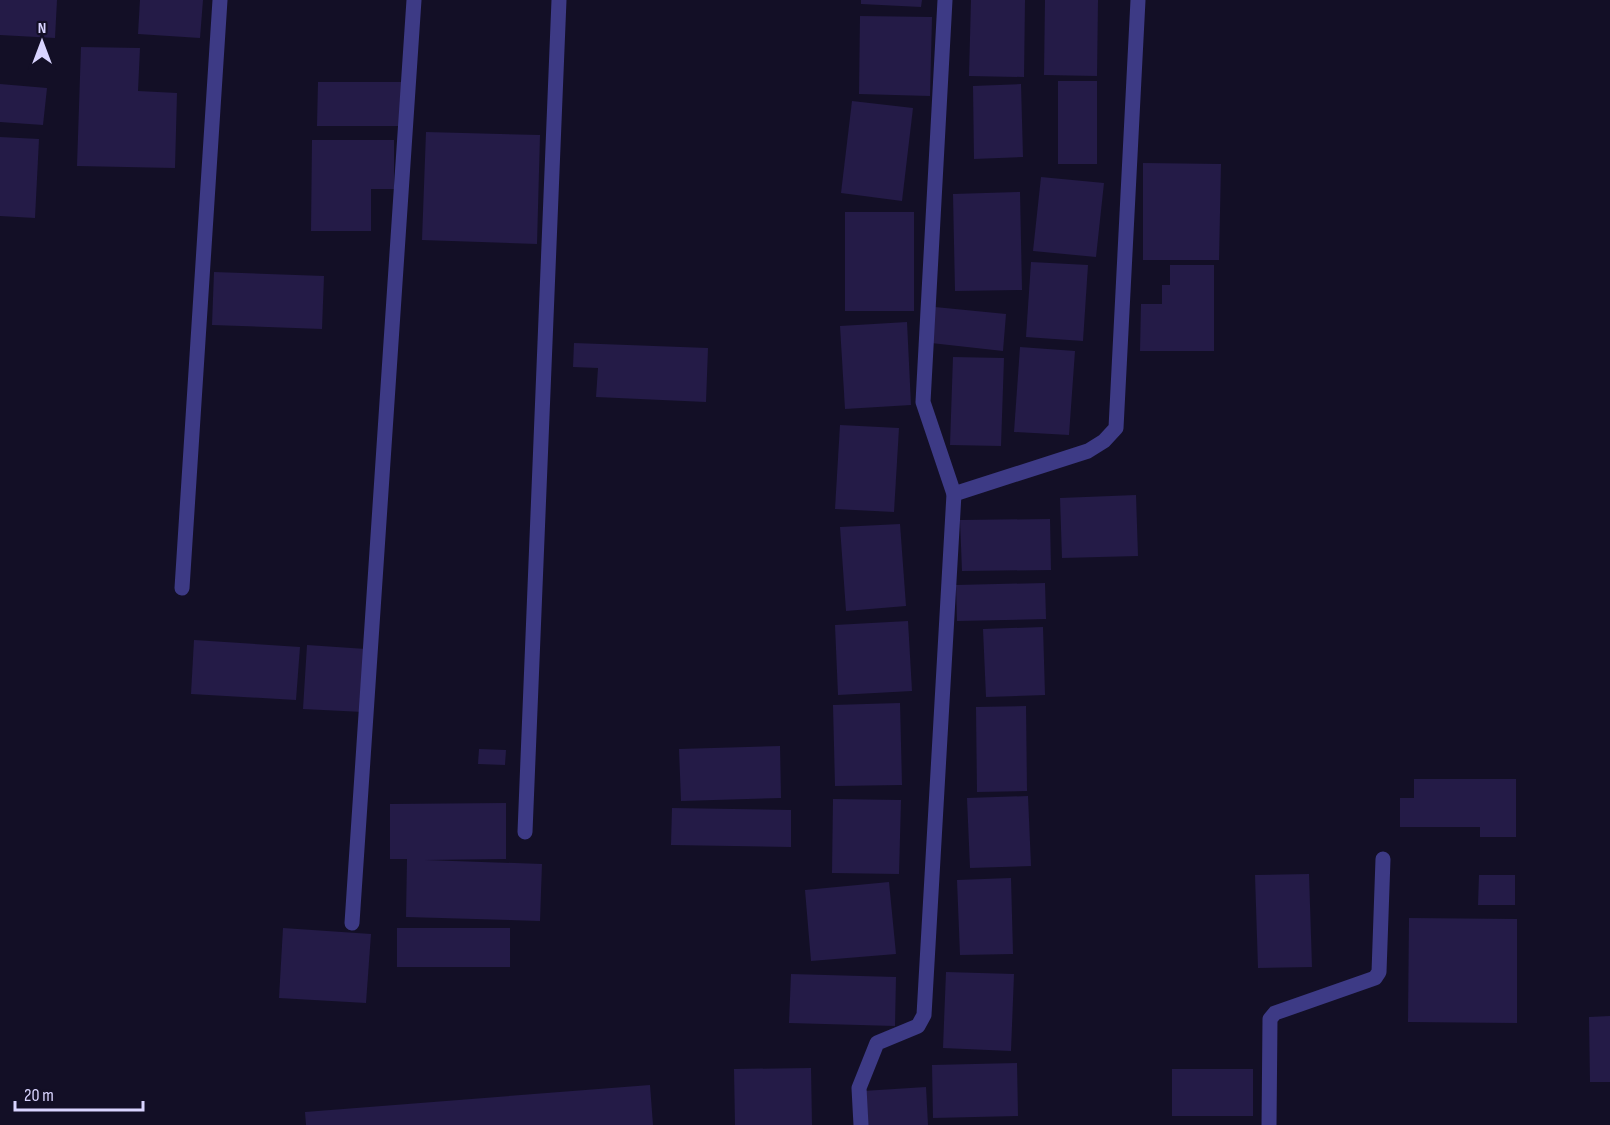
<svg xmlns="http://www.w3.org/2000/svg" width="1610" height="1125" font-family="'Sofia Sans Condensed',sans-serif">
	<rect width="100%" height="100%" fill="#130f26"/>
	<!-- building -->
	<g fill="#241b47">
		<polygon points="0,0 57,0 55,38 0,35"/>
		<polygon points="140,0 203,0 200,38 138,34"/>
		<polygon points="861,0 922,0 921,7 861,4"/>
		<polygon points="971,0 1025,0 1024,77 969,76"/>
		<polygon points="1045,0 1098,0 1097,76 1044,75"/>
		<polygon points="860,16 932,17 930,96 859,94"/>
		<polygon points="81,47 140,48 138,91 177,93 175,168 77,166"/>
		<rect x="1058" y="81" width="39" height="83"/>
		<polygon points="318,82 402,82 402,126 317,126"/>
		<polygon points="0,84 47,88 43,125 0,122"/>
		<polygon points="1021,84 1023,157 974,159 973,86"/>
		<polygon points="852,101 913,108 902,201 841,193"/>
		<polygon points="426,132 540,135 537,244 422,240"/>
		<polygon points="0,137 39,139 35,218 0,216"/>
		<polygon points="312,140 394,140 394,189 371,189 371,231 311,231"/>
		<polygon points="1143,163 1221,164 1219,260 1143,260"/>
		<polygon points="1041,177 1104,183 1096,257 1033,251"/>
		<polygon points="1020,192 1022,290 955,291 953,194"/>
		<rect x="845" y="212" width="69" height="99"/>
		<polygon points="1031,262 1088,265 1083,341 1026,337"/>
		<polygon points="1170,265 1214,265 1214,351 1140,351 1141,304 1162,304 1162,285 1170,285"/>
		<polygon points="214,272 324,276 322,329 212,325"/>
		<polygon points="935,307 1006,314 1003,351 931,343"/>
		<polygon points="907,322 911,405 845,409 840,326"/>
		<polygon points="574,343 708,348 706,402 596,397 598,368 573,367"/>
		<polygon points="1020,347 1075,351 1069,435 1014,432"/>
		<polygon points="953,357 1004,358 1001,446 950,445"/>
		<polygon points="840,425 899,428 894,512 835,509"/>
		<polygon points="1136,495 1138,556 1062,558 1060,498"/>
		<polygon points="1050,519 1051,570 962,571 960,520"/>
		<polygon points="900,524 906,606 846,611 840,527"/>
		<polygon points="1045,583 1046,619 957,621 956,585"/>
		<polygon points="908,621 912,691 838,695 835,625"/>
		<polygon points="1043,627 1045,695 986,697 983,629"/>
		<polygon points="194,640 300,647 296,700 191,694"/>
		<polygon points="307,645 366,649 363,712 303,709"/>
		<polygon points="900,703 902,785 835,786 833,705"/>
		<polygon points="1026,706 1027,791 977,792 976,707"/>
		<polygon points="780,746 781,798 681,801 679,749"/>
		<polygon points="479,749 506,750 505,765 478,764"/>
		<polygon points="1414,779 1516,779 1516,837 1480,837 1480,827 1400,827 1400,798 1414,798"/>
		<polygon points="1028,796 1031,866 970,868 967,798"/>
		<polygon points="833,799 901,800 899,874 832,873"/>
		<polygon points="506,803 506,859 425,860 542,864 540,921 406,917 407,859 390,859 390,804"/>
		<polygon points="672,808 791,810 791,847 671,845"/>
		<polygon points="1309,874 1312,967 1258,968 1255,875"/>
		<polygon points="1479,875 1515,875 1515,905 1478,905"/>
		<polygon points="1011,878 1013,954 960,955 957,880"/>
		<polygon points="889,882 896,954 811,961 805,890"/>
		<polygon points="1409,918 1517,919 1517,1023 1408,1022"/>
		<polygon points="283,928 371,934 366,1003 279,998"/>
		<rect x="397" y="928" width="113" height="39"/>
		<polygon points="946,972 1014,974 1011,1051 943,1048"/>
		<polygon points="791,974 896,977 895,1026 789,1023"/>
		<polygon points="1610,1016 1610,1082 1590,1082 1589,1017"/>
		<polygon points="1017,1063 1018,1116 933,1118 932,1065"/>
		<polygon points="811,1068 812,1125 735,1125 734,1069"/>
		<rect x="1172" y="1069" width="81" height="47"/>
		<polygon points="650,1085 653,1125 306,1125 305,1112"/>
		<polygon points="926,1087 928,1125 865,1125 863,1091"/>
	</g>
	<g fill="none" stroke-linecap="round" stroke-linejoin="round">
		<!-- street -->
		<g stroke="#3d3a85" stroke-width="15">
			<polyline points="954,494 1088,451 1104,441 1116,428 1138,0"/>
			<polyline points="182,588 220,0"/>
			<polyline points="525,832 559,0"/>
			<polyline points="352,923 414,0"/>
			<polyline points="861,1125 859,1088 877,1043 918,1026 924,1015 954,494 923,402 945,0"/>
			<polyline points="1269,1125 1270,1019 1275,1013 1375,978 1379,972 1383,859"/>
		</g>
	</g>
	<!-- north arrow -->
	<g transform="translate(42 42)" stroke="#130f26" stroke-width="4.5" paint-order="stroke">
	<path d="M0-4.5L10 22L0 15L-10 22Z" fill="#d9d4ff"/>
	<text y="-9" font-size="16" font-weight="bold" text-anchor="middle" fill="#d9d4ff">N</text>
	</g>
	<!-- scale -->
	<path d="M15 1101v9h128v-9" fill="none" stroke="#d9d4ff" stroke-width="3"/>
	<text x="24" y="1101" font-size="18" fill="#d9d4ff" stroke="#130f26" stroke-width="4.5" paint-order="stroke">20 m</text>
</svg>
